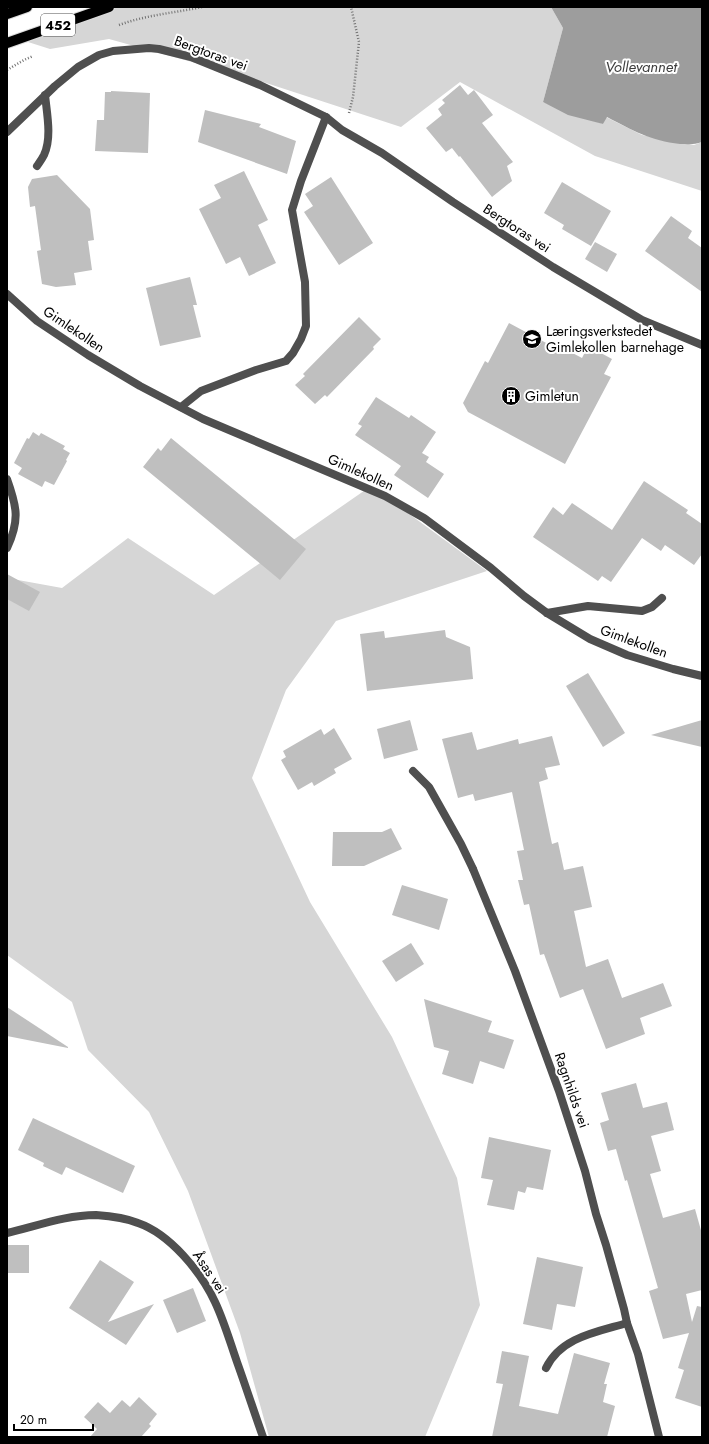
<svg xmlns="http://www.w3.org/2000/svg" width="709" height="1444" font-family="Jost,sans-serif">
	<rect width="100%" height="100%" fill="#fff"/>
	<!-- green -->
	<g fill="#d6d6d6">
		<polygon points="107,7 551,7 563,28 543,102 603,124 606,117 642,135 694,145 702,142 702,191 595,156 460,82 401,127 257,80 109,39 50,49 28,42"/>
		<polygon points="371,486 487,571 336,621 286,690 252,778 310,902 392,1037 457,1178 480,1305 425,1437 269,1437 240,1333 188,1191 149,1112 88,1050 72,1002 7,955 7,578 62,588 128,538 214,595"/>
	</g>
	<!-- water -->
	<path fill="#9d9d9d" d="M551 7H702V142C694 145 689 144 680 144 651 141 632 130 607 117L603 124 568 115 543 102 563 28Z"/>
	<!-- building -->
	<g fill="#bfbfbf">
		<polygon points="460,85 468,95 474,90 493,115 482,123 513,162 507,166 512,181 492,197 460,156 459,157 452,148 446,152 426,128 442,115 438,109 445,103 442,100"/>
		<polygon points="111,91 150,93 148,153 95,151 97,120 104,120 105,92 111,92"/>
		<polygon points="205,110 261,124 259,127 296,141 287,174 198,142"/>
		<polygon points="244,171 268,220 258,225 276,263 249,276 240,257 226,264 199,209 221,198 214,185"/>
		<polygon points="57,175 90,209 94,240 88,241 92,270 74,273 76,285 56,287 42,284 37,251 41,250 35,206 30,207 28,187 32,179"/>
		<polygon points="331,177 373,243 339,265 304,212 313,206 305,194"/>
		<polygon points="562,182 611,211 591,246 562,229 564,225 544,213"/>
		<polygon points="671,216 692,231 688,238 702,248 702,292 645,251"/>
		<polygon points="595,242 617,254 607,272 585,259"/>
		<polygon points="190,277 197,305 193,305 201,337 160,346 146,288"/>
		<polygon points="359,317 381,339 373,347 374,349 327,397 325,395 315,404 295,385 305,376 303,374"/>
		<polygon points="509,323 563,352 565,349 582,358 588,346 612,359 604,374 611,377 565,464 468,412 463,403 485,361 488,363"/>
		<polygon points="376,397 409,418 411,415 436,432 422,453 429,457 426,462 444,474 428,498 394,475 401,466 355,435 362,426 358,424"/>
		<polygon points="33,432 39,436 41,433 65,446 63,449 70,453 66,460 67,461 54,485 45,481 42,487 18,474 22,468 14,463 27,438 29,439"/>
		<polygon points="171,438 306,549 280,580 143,467 158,448 161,451"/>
		<polygon points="644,481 688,510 686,513 702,524 702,554 694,565 665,545 661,551 642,538 611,582 602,576 598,581 533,537 553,507 563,515 572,503 612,530"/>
		<polygon points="7,574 40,592 29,611 7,599"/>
		<polygon points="445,630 446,637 470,647 473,679 367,691 360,634 384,631 385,638"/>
		<polygon points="588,673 625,733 603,747 566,686"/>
		<polygon points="410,720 418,750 384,759 377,729"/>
		<polygon points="702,720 702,747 651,735"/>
		<polygon points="334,728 352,759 334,769 336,773 314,786 312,782 298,790 281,760 286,757 283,751 321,729 324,735"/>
		<polygon points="472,732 477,750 518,739 519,744 552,736 560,765 545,768 548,779 539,782 552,844 558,842 564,870 583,866 592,907 574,911 586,967 608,959 622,998 663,983 672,1006 640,1018 645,1034 606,1049 583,989 560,998 544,954 540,955 529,904 524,905 518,880 523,880 517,851 524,850 512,792 475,801 473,794 458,798 442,739"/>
		<polygon points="391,828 402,849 364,866 332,866 333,832 382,832"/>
		<polygon points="402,885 448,899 439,930 392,915"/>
		<polygon points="411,943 424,964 396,982 382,961"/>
		<polygon points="424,999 492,1021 488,1032 514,1040 504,1069 480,1061 473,1084 442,1074 449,1051 434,1047"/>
		<polygon points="7,1007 68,1047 68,1048 7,1036"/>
		<polygon points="636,1083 643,1108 667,1102 674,1130 651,1136 661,1171 650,1174 663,1218 695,1209 702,1234 702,1290 686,1294 692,1322 697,1306 702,1307 702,1407 675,1398 684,1370 678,1368 689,1333 663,1339 649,1291 658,1288 627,1180 625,1181 616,1149 608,1151 600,1123 609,1120 601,1093"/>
		<polygon points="33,1118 135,1166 123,1193 66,1167 62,1175 43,1166 44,1163 18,1150"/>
		<polygon points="489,1137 551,1150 543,1190 527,1187 525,1193 518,1191 514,1210 487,1205 493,1180 481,1178"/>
		<rect x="7" y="1245" width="22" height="28"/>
		<polygon points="537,1257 583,1267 575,1307 557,1304 552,1330 523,1324"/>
		<polygon points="100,1260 134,1282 108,1322 154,1304 126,1345 69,1308"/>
		<polygon points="193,1288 206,1321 177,1333 163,1300"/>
		<polygon points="502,1351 529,1356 519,1406 558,1414 574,1353 610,1363 604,1384 607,1384 603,1402 615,1406 607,1437 492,1437 503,1384 496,1383"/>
		<polygon points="139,1397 157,1414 149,1424 151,1426 141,1437 90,1437 97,1429 84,1417 98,1402 110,1413 122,1400 130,1407"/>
	</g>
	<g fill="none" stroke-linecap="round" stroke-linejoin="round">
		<defs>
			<g id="primary">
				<polyline points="7,14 27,7"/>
				<polyline points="7,43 109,7"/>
			</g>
		</defs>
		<!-- primary casing -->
		<use href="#primary" stroke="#dbdbdb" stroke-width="12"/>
		<!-- path -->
		<g stroke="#717171" stroke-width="2.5" stroke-dasharray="1 2" stroke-linecap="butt">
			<path d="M119 25C146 15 174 13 202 7"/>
			<polyline points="7,70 24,60 33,56"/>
			<polyline points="349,113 353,97 359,42 351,7"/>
		</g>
		<!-- service -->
		<g stroke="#4f4f4f" stroke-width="8">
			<path d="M37 166C39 163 42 159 44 155 52 138 47 114 45 95"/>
			<path d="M7 479C17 507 20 520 7 548"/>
			<polyline points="547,613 588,606 642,611 652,607 662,598"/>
			<polyline points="413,771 429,787 461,844 473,869"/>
			<path d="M546 1368C561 1337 597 1332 627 1323"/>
		</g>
		<!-- minor -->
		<g stroke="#4f4f4f" stroke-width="8">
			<polyline points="7,132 55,86 78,67 99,55 113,51 149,48 159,49 191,57 260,85 326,117 342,130 382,153 453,202 553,267 642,320 702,345"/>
			<polyline points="181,407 201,391 256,370 286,361 293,353 301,339 306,326 305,282 292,210 301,181 326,117"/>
			<polyline points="473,869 515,971 559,1091 585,1171 596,1214 606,1245 624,1309 627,1323 638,1354 659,1437"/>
			<path d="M7 1233C37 1226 66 1215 96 1215 110 1216 126 1218 138 1223 170 1234 201 1272 215 1302 224 1321 230 1342 237 1362 246 1387 254 1412 263 1437"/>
		</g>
		<!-- tertiary -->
		<polyline stroke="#4f4f4f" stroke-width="8" points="7,294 37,321 88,355 140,386 203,419 385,496 424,518 491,568 524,596 547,613 590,639 627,655 673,669 702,676"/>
		<!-- primary -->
		<use href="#primary" stroke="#000" stroke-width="10"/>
	</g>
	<!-- icons -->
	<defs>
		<symbol id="school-disc" viewBox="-11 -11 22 22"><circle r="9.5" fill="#000" stroke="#fff"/><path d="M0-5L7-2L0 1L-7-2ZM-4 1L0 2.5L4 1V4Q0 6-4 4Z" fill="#fff"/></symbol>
		<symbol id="building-disc" viewBox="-11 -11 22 22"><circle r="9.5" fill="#000" stroke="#fff"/><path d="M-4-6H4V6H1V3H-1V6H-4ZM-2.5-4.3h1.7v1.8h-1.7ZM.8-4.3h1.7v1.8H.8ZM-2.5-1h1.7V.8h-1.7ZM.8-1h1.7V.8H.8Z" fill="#fff"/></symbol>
	</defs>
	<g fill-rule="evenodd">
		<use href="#school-disc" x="521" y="328" width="22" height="22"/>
		<use href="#building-disc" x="500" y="385" width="22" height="22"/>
	</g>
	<g text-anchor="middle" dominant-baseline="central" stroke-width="4" stroke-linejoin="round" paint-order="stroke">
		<!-- shield labels -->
		<rect fill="#fff" stroke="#4c4c4c" stroke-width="1" x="41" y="14" width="34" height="22" rx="3"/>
		<g font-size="13" font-weight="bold" fill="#000">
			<text x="58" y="25">452</text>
		</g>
		<!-- street labels -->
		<g font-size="14" fill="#000" stroke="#fff">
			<text transform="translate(211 53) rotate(20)">Bergtoras vei</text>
			<text transform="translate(517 228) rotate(33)">Bergtoras vei</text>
			<text transform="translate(74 329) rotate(34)">Gimlekollen</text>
			<text transform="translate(361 472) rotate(24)">Gimlekollen</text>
			<text transform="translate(634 641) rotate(20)">Gimlekollen</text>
			<text transform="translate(572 1090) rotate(71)">Ragnhilds vei</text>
			<text transform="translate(210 1272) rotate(56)">Åsas vei</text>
		</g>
		<!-- poi labels -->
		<g font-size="14" fill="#000" stroke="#fff" text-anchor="start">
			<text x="546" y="331">Læringsverkstedet<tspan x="546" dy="16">Gimlekollen barnehage</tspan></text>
			<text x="525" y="396">Gimletun</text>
		</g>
		<!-- water labels -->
		<g font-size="15" font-style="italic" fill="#3e3e3e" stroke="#fff">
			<text x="641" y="67">Vollevannet</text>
		</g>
	</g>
	<!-- border -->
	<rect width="709" height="1444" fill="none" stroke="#000000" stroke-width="16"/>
	<!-- scale -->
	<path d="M14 1424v6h79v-6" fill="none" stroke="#000000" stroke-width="2"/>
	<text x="20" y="1424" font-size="12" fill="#000000" stroke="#ffffff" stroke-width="3" paint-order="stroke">20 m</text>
</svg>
